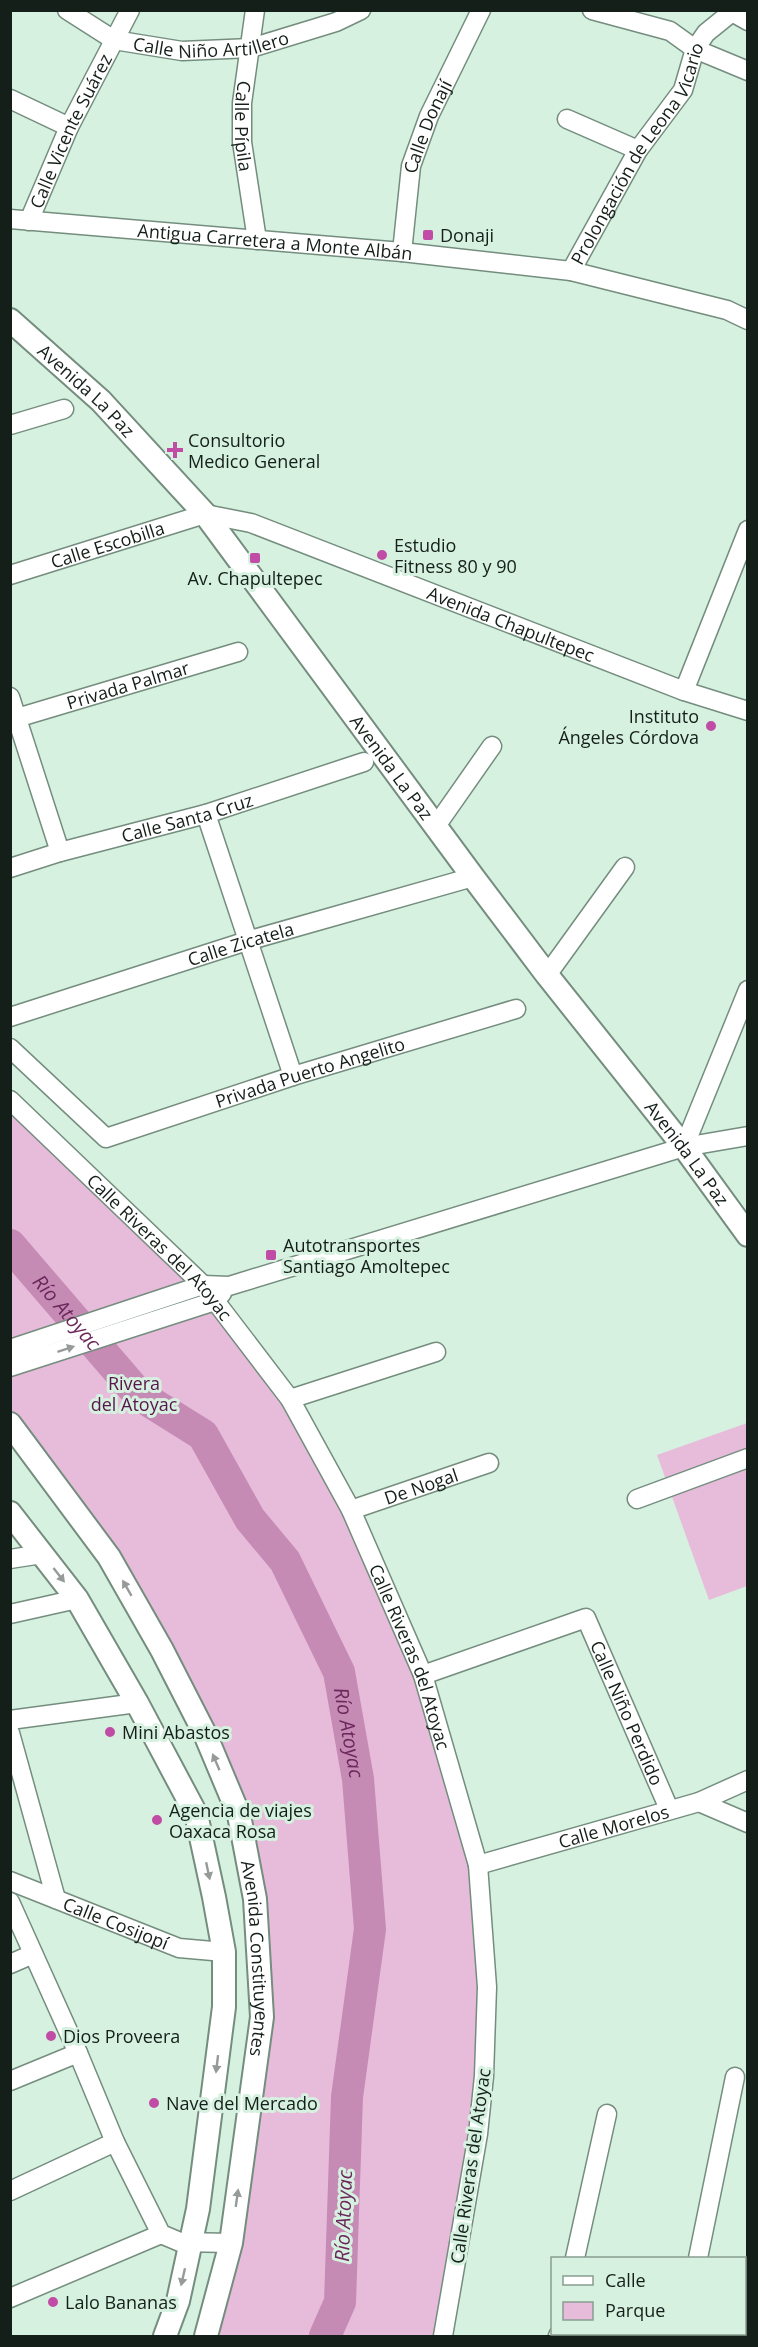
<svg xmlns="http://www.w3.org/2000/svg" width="758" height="2347" font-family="'Open Sans',sans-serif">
	<rect width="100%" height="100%" fill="#d6f1e0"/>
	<!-- green -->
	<g fill="#e7bcda">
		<polygon points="10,1101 203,1285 290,1399 423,1675 478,1865 484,2076 442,2336 206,2336 262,2017 239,1815 109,1557 11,1430"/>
		<polygon points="747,1423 747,1586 709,1600 657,1455"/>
	</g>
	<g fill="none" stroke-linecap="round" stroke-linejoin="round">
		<!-- river -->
		<path stroke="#c58bb5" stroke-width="32" id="s1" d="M10 1245 139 1395 203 1435 250 1519 285 1561 339 1672 358 1779 370 1929 347 2097 340 2302 325 2336"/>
		<defs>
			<g id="minor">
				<path id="s2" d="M67 10 114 40 182 51 251 48 336 22 361 10"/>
				<path id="s3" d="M255 10 242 103V142L257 240"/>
				<polyline points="592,10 670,31 695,49 748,71"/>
				<polyline points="10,99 69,127"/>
				<polyline points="567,119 638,150"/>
				<path id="s4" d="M10 219 402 252 571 271 727 310 748 320"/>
				<path id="s5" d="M29 221 69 127 130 10"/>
				<path id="s6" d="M402 252 411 166 429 116 481 10"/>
				<path id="s7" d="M571 271 638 150 683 90 695 49 706 33 732 12 748 21"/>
				<polyline points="10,425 64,409"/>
				<path id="s8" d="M10 575 205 514 251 523 684 691 748 711"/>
				<polyline points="684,691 748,530"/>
				<polyline points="10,697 60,852"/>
				<path id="s9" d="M10 720 238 652"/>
				<polyline points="206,814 293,1076"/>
				<polyline points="436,826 492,746"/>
				<path id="s10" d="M10 868 60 852 206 814 364 762"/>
				<polyline points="547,975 625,867"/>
				<path id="s11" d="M10 1017 247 941 473 877"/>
				<path id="s12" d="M10 1048 106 1138 293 1076 516 1009"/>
				<path id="s13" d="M10 1100 203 1285 290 1399 351 1510 423 1675 478 1865 487 1987 484 2076 478 2134 443 2336"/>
				<polyline points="684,1147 748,990"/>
				<polyline points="10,1349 203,1285 229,1286 684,1147 748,1136"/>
				<polyline points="10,1367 215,1301 222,1293"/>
				<polyline points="290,1399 436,1352"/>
				<polyline points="637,1499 748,1458"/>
				<path id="s14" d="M351 1510 489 1463"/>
				<polyline points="10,1559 42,1554"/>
				<polyline points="10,1614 77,1599"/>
				<path id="s15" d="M423 1675 586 1618 669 1809"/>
				<polyline points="10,1720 137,1703"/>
				<polyline points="10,1733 56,1899"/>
				<polyline points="699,1802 748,1823"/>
				<path id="s16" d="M478 1865 699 1802 748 1780"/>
				<path id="s17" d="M10 1881 179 1948 224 1952"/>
				<polyline points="10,1902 78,2053 115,2142 161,2234 180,2242 231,2243"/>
				<polyline points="10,1964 33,1954"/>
				<polyline points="10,2081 78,2053"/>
				<polyline points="10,2191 115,2142"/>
				<polyline points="575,2258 607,2114"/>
				<polyline points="698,2258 735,2077"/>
				<polyline points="10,2298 161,2234"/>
				<polyline points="744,2318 748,2319"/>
				<polyline points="558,2336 559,2334"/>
				<polyline points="682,2336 682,2334"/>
			</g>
			<g id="major">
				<path id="s18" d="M10 320 101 401 205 514 473 877 547 975 684 1147 748 1235"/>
				<path id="s19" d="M10 1424 109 1557 162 1650 205 1734 239 1815 255 1899 262 2017 231 2243 206 2336"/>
				<polyline points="10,1513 77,1599 137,1703 196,1814 214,1897 224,1952 224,2007 198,2209 178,2301 165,2336"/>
			</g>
		</defs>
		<!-- minor casing -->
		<use href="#minor" stroke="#748d7e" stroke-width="21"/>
		<!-- major casing -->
		<use href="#major" stroke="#748d7e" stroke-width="26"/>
		<!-- minor -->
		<use href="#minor" stroke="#fff" stroke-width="18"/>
		<!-- major -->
		<use href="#major" stroke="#fff" stroke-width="22"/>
	</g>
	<!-- one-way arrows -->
	<defs><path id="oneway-solid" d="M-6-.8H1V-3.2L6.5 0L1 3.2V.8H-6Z" transform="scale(1.5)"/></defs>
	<g fill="#969a98">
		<use href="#oneway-solid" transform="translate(66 1349) rotate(-18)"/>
		<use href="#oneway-solid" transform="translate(59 1575) rotate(52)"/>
		<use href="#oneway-solid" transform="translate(127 1588) rotate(-120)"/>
		<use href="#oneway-solid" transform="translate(216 1762) rotate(-113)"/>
		<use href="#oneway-solid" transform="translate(208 1871) rotate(78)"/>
		<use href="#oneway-solid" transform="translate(217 2064) rotate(97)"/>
		<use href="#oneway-solid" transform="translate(237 2198) rotate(-82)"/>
		<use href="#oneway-solid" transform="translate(183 2277) rotate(103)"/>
	</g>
	<!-- markers -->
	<g fill="#c04ca5" stroke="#d6f1e0" stroke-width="2">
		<rect x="422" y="229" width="12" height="12" rx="3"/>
		<path d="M172 441h6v6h6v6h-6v6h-6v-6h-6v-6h6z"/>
		<circle cx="382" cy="555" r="6"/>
		<rect x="249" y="552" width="12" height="12" rx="3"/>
		<circle cx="711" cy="726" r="6"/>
		<rect x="265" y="1249" width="12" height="12" rx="3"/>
		<circle cx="110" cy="1732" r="6"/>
		<circle cx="157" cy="1820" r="6"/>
		<circle cx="51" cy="2036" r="6"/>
		<circle cx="154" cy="2103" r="6"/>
		<circle cx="53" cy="2302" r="6"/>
	</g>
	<g text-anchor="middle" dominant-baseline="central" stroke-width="6" stroke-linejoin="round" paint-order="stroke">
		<!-- street labels -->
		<g font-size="18" fill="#151f19" stroke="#d6f1e0">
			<text stroke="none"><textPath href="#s2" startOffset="154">Calle Niño Artillero</textPath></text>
			<text stroke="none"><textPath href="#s3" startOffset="117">Calle Pípila</textPath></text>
			<text stroke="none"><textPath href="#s6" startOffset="129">Calle Donají</textPath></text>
			<text stroke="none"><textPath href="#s5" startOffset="99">Calle Vicente Suárez</textPath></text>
			<text stroke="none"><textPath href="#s7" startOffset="136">Prolongación de Leona Vicario</textPath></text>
			<text stroke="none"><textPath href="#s4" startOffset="266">Antigua Carretera a Monte Albán</textPath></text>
			<text stroke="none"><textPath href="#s18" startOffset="104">Avenida La Paz</textPath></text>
			<text stroke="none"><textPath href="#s8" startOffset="102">Calle Escobilla</textPath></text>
			<text stroke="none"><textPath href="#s8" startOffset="530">Avenida Chapultepec</textPath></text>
			<text stroke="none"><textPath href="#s9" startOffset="123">Privada Palmar</textPath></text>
			<text stroke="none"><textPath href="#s18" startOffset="590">Avenida La Paz</textPath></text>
			<text stroke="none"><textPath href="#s10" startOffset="184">Calle Santa Cruz</textPath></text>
			<text stroke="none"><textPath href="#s11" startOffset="242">Calle Zicatela</textPath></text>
			<text stroke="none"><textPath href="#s12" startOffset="346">Privada Puerto Angelito</textPath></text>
			<text stroke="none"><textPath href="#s18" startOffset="1076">Avenida La Paz</textPath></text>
			<text stroke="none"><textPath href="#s13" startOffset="210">Calle Riveras del Atoyac</textPath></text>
			<text stroke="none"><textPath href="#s14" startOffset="74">De Nogal</textPath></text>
			<text stroke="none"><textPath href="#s13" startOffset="696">Calle Riveras del Atoyac</textPath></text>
			<text stroke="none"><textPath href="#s15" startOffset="276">Calle Niño Perdido</textPath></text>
			<text stroke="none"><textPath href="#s16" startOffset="141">Calle Morelos</textPath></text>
			<text stroke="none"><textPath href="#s17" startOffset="114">Calle Cosijopí</textPath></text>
			<text stroke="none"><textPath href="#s19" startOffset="600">Avenida Constituyentes</textPath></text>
			<text transform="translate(470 2166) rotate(-82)">Calle Riveras del Atoyac</text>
		</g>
		<!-- poi labels -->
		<g font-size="18" fill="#151f19" stroke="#d6f1e0" text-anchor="start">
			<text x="440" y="235">Donaji</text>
			<text x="188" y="440">Consultorio<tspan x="188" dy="21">Medico General</tspan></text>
			<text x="394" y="545">Estudio<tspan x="394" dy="21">Fitness 80 y 90</tspan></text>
			<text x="255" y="578" text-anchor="middle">Av. Chapultepec</text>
			<text x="699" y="716" text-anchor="end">Instituto<tspan x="699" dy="21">Ángeles Córdova</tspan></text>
			<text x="283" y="1245">Autotransportes<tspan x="283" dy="21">Santiago Amoltepec</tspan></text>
			<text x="122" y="1732">Mini Abastos</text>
			<text x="169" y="1810">Agencia de viajes<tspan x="169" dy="21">Oaxaca Rosa</tspan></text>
			<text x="63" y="2036">Dios Proveera</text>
			<text x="166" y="2103">Nave del Mercado</text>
			<text x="65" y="2302">Lalo Bananas</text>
		</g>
		<!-- park labels -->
		<g font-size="18" fill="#5a154c" stroke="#d6f1e0">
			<text x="134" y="1383">Rivera<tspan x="134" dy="21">del Atoyac</tspan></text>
		</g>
		<!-- water labels -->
		<g font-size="20" font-style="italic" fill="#6c275c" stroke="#d6f1e0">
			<text stroke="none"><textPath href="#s1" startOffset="88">Río Atoyac</textPath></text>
			<text stroke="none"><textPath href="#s1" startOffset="609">Río Atoyac</textPath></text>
			<text transform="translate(343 2216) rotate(-88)">Río Atoyac</text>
		</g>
	</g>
	<!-- border -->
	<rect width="758" height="2347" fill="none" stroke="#151f19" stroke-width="24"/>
	<!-- legend -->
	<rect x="551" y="2257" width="195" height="78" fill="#d6f1e0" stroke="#899d90" stroke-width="1.5"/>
	<rect x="563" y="2276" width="30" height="9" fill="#ffffff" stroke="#899d90" stroke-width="1.5"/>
	<text x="605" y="2287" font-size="18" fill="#151f19">Calle</text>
	<rect x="563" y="2302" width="30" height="18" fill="#e7bcda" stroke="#899d90" stroke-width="1.5"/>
	<text x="605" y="2317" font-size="18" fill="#151f19">Parque</text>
</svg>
